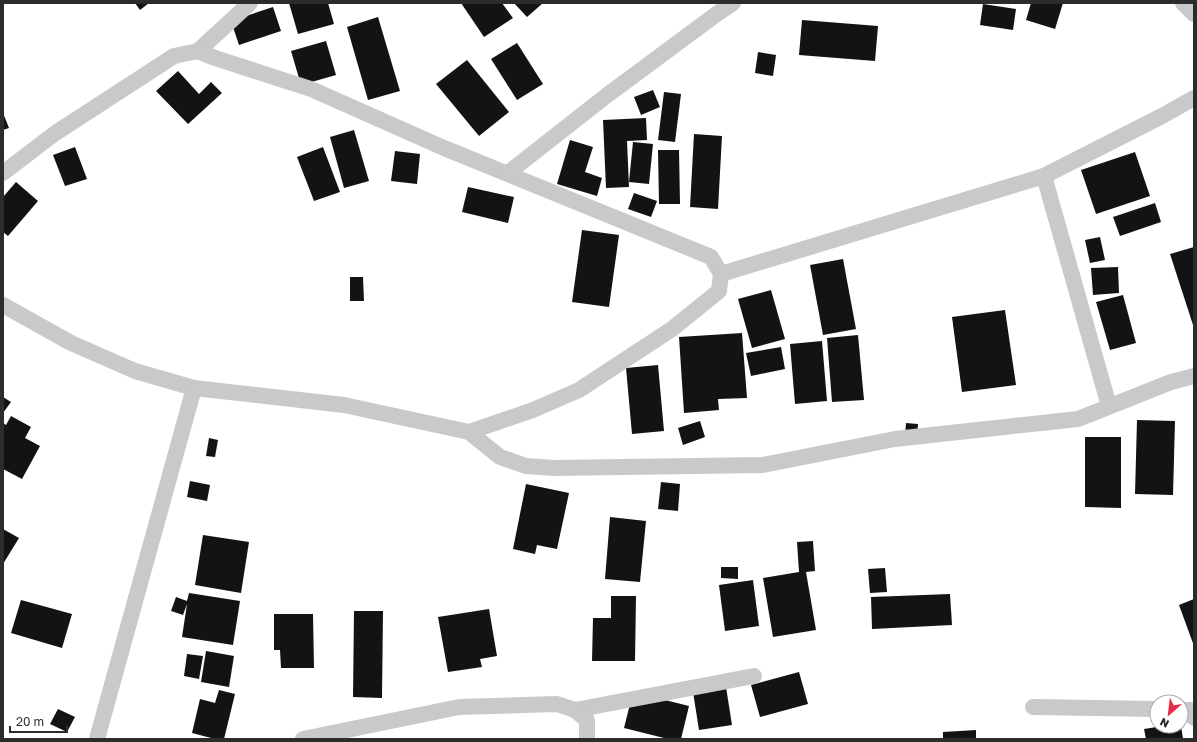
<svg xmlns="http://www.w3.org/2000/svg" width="1197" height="742" font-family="'Golos Text',sans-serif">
	<rect width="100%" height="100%" fill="#fff"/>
	<!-- building -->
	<g fill="#131313">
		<polygon points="135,3 149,3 140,10"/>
		<polygon points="289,3 328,3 334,24 298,34"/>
		<polygon points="461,3 502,3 513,18 484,37"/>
		<polygon points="514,3 543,3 527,17"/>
		<polygon points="1031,3 1063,3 1055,29 1026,20"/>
		<polygon points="983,4 1016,9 1013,30 980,25"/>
		<polygon points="273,7 281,31 239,45 231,21"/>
		<polygon points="378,17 400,91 368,100 347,27"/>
		<polygon points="802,20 878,26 875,61 799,55"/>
		<polygon points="326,41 336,75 301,85 291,51"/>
		<polygon points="517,43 543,84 517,100 491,59"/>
		<polygon points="758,52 776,55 773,76 755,73"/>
		<polygon points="467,60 509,112 479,136 436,84"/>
		<polygon points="178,71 199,94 211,82 222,93 188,124 156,91"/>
		<polygon points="653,90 660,107 641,115 634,97"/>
		<polygon points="664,92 681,94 675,142 658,140"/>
		<polygon points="3,113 9,128 3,130"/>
		<polygon points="646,118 647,140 627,141 629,187 606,188 603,120"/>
		<polygon points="354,130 369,181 344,188 330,137"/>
		<polygon points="694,134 722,136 718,209 690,207"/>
		<polygon points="570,140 593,147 585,172 602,178 597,196 557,184"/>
		<polygon points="633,142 653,144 649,184 629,182"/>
		<polygon points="75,147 87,179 65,186 53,155"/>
		<polygon points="323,147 340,192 314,201 297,157"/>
		<polygon points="658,150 679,150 680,204 659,204"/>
		<polygon points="395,151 420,154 417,184 391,181"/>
		<polygon points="1135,152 1150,196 1096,214 1081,170"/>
		<polygon points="16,182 38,201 8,236 3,232 3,197"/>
		<polygon points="468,187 514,197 508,223 462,212"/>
		<polygon points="634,193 657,201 651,217 628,209"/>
		<polygon points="1155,203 1161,222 1120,236 1113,217"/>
		<polygon points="582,230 619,235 609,307 572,302"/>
		<polygon points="1100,237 1105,260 1090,263 1085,240"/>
		<polygon points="1194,247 1194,328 1170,254"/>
		<polygon points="843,259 856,329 823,335 810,265"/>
		<polygon points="1118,267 1119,293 1093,295 1091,268"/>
		<polygon points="350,277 363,277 364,301 350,301"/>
		<polygon points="771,290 785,339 752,348 738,299"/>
		<polygon points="1123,295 1136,343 1110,350 1096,302"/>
		<polygon points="1005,310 1016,385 962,392 952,317"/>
		<polygon points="742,333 747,398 718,399 719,410 684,413 679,337"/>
		<polygon points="858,335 864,400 832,402 827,338"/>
		<polygon points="822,341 827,401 795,404 790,344"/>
		<polygon points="781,347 785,369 751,376 746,353"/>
		<polygon points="658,365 664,431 632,434 626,368"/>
		<polygon points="3,397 11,402 3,413"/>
		<polygon points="11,416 31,427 25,438 40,446 22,479 3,469 3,423 6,425"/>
		<polygon points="1137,420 1175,421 1173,495 1135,494"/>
		<polygon points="700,421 705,437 683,445 678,428"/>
		<polygon points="906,423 918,424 917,437 905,436"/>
		<polygon points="1085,437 1121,437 1121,508 1085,507"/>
		<polygon points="209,438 218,440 215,457 206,456"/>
		<polygon points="190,481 210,485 207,501 187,497"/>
		<polygon points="661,482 680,484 678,511 658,509"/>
		<polygon points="526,484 569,493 557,549 537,545 535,554 513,549"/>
		<polygon points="610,517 646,521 640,582 605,579"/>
		<polygon points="3,529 19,538 3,564"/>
		<polygon points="203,535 249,542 241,593 195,585"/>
		<polygon points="813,541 815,571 806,572 816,630 773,637 763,578 799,572 797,542"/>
		<polygon points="721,567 738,567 738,579 721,578"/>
		<polygon points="885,568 887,592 870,593 868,569"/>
		<polygon points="753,580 759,626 725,631 719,585"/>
		<polygon points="189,593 240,601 233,645 182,637 187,604 183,615 171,611 176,597 187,601"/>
		<polygon points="950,594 952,625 872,629 871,597"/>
		<polygon points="611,596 636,596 635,661 592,661 593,618 611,618"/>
		<polygon points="1194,599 1194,646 1179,605"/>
		<polygon points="21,600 72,614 62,648 11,633"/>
		<polygon points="489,609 497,656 480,659 482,667 448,672 438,617"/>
		<polygon points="354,611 383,611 382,698 353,697"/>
		<polygon points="274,614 313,614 314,668 281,668 280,650 274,650"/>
		<polygon points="206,651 234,656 229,687 201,682"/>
		<polygon points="187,654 203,656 199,679 184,676"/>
		<polygon points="799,672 808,704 760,717 751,685"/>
		<polygon points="726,687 732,725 699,730 693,692"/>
		<polygon points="219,690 235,694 224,739 215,739 192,733 200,699 215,703"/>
		<polygon points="633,692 689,706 681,739 668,739 624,728"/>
		<polygon points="58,709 75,717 67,732 50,724"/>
		<polygon points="1163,726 1181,726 1183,739 1146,739 1144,729"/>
		<polygon points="976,730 976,739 943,739 943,732"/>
	</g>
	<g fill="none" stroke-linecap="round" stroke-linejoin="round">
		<!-- minor -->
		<g stroke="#c9c9c9" stroke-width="16">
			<polyline points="1183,3 1194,14"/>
			<polyline points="198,51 250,3"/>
			<polyline points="3,173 54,134 174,56 198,51 215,58 311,89 444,148 711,257 721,274 719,291 672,329 579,390 533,410 469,432"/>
			<polyline points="508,173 606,96 718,13 733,3"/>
			<polyline points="1044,176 1109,406"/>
			<polyline points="721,274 1044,176 1162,116 1194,98"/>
			<polyline points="3,305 71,343 135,371 194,388 97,739"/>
			<polyline points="194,388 344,405 469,432 500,457 526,466 555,468 763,465 895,439 1078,419 1171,382 1194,376"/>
			<polyline points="1033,707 1157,709"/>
			<polyline points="575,710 754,676"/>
			<polyline points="1181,710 1191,710 1194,718"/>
			<polyline points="303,739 459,707 557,704 575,710 587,720 587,739"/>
		</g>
	</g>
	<!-- border -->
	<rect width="1197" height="742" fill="none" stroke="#2c2c2c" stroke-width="8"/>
	<!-- north arrow -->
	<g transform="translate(1169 714) rotate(208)"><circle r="19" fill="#ffffff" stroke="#ababab"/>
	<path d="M0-3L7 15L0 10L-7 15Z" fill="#e52c4a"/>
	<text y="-6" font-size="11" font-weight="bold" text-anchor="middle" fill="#2c2c2c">N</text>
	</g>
	<!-- scale -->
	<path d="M10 726v6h57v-6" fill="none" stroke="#2c2c2c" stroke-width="2"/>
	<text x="16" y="726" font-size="12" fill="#2c2c2c" stroke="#ffffff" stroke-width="3" paint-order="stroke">20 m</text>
</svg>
